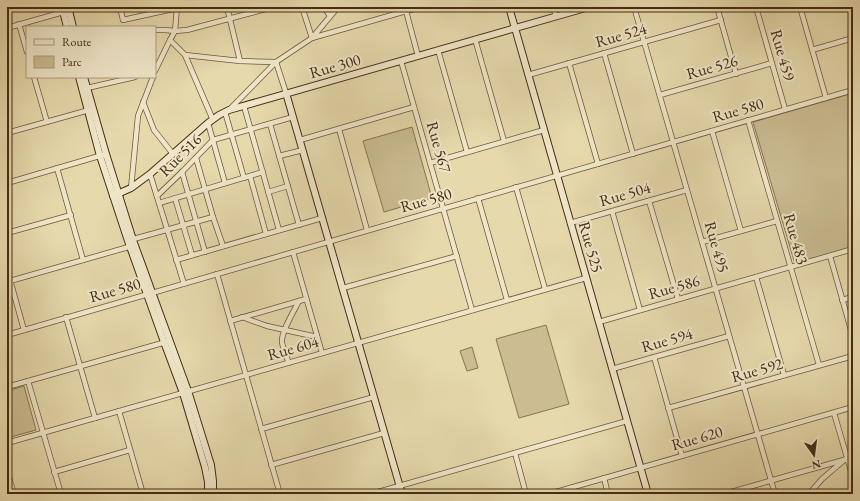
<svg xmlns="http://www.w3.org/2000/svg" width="860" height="501" font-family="'EB Garamond',serif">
	<rect width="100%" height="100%" fill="#e6d9ac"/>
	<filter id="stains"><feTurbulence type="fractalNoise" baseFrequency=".005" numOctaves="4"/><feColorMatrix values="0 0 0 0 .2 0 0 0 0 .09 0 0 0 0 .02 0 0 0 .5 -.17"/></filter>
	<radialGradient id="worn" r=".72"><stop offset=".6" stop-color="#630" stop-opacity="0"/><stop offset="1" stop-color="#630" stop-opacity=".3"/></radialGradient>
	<!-- green -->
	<g fill="#cbbc92" stroke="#887452">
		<polygon points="853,93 853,247 795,264 753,122"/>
		<polygon points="412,127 432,198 384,212 363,141"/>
		<polygon points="546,325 569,404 519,418 496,339"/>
		<polygon points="472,347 478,368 467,371 460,351"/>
		<polygon points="24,386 36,430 7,438 7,391"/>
	</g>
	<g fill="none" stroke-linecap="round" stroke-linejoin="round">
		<defs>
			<g id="street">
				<polyline points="120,7 123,20 177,8"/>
				<polyline points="227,7 240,61"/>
				<polyline points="302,7 312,38 420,7"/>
				<polyline points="324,7 330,16"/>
				<polyline points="403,7 406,11 418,56"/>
				<polyline points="553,7 556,16"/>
				<polyline points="634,7 775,494"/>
				<polyline points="717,7 736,74"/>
				<polyline points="756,7 785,109"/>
				<polyline points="800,7 826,98"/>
				<polyline points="756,9 764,7"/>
				<polyline points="19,24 27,52"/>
				<polyline points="7,28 81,7"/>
				<polyline points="155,30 165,30 175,31 187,30 273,7"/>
				<polyline points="475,39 504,141"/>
				<polyline points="170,40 185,55 240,61 276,62 286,93"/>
				<polyline points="438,50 467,152"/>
				<polyline points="812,50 853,38"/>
				<polyline points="604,53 633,154"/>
				<polyline points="185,55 213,120"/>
				<polyline points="401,61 472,310"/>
				<polyline points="569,63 598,164"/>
				<polyline points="155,71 170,40 175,31 177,7"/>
				<polyline points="528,75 721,20"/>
				<polyline points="34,77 47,122"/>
				<polyline points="87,88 135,77"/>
				<polyline points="660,95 772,63"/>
				<polyline points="143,102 154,130 173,154"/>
				<polyline points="244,106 279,230"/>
				<polyline points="229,110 276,62 312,38 338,7"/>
				<polyline points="225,112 244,178"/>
				<polyline points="748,120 819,365"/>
				<polyline points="208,123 225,183"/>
				<polyline points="270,124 299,225"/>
				<polyline points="7,126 9,132"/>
				<polyline points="339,129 367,230"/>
				<polyline points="712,131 741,231"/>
				<polyline points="7,133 89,110"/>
				<polyline points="300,140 414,107"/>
				<polyline points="279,156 303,150"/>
				<polyline points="196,158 213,217 223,246"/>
				<polyline points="430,163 544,130"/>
				<polyline points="57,168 83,260"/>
				<polyline points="182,172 205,252"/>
				<polyline points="150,174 184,284"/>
				<polyline points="250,176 266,234"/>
				<polyline points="7,183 106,154"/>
				<polyline points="516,187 545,289"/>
				<polyline points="131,188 138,116 153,77"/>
				<polyline points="268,192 288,186"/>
				<polyline points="157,196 182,172 213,140 293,117"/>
				<polyline points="175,198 192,255"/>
				<polyline points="478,198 507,300"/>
				<polyline points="649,201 678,299"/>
				<polyline points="159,203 263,172"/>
				<polyline points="612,211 640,310"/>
				<polyline points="570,223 687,190"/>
				<polyline points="7,233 71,215"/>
				<polyline points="130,240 213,217"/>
				<polyline points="702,242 777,221"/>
				<polyline points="293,252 322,353"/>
				<polyline points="830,256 853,337"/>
				<polyline points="176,260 322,218"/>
				<polyline points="7,269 24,330"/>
				<polyline points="217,274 280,494"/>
				<polyline points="756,277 784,375"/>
				<polyline points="10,281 132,246"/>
				<polyline points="343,288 457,256"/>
				<polyline points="842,300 853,297"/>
				<polyline points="66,317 95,418"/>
				<polyline points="242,317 267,326 317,337"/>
				<polyline points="230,321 306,299"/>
				<polyline points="599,322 853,249"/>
				<polyline points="7,335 853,90"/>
				<polyline points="654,357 682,456"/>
				<path d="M289 363C286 356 283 349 282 342 281 332 294 311 299 301"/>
				<polyline points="612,369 729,336"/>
				<polyline points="28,381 61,494"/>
				<polyline points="7,387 166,342"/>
				<polyline points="668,408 853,356"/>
				<polyline points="119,411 143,494"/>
				<polyline points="834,413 853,478"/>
				<polyline points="261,429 374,397"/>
				<polyline points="7,443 586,278"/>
				<polyline points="515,453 526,494"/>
				<polyline points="271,465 384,433"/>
				<polyline points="7,471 14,494"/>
				<polyline points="54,472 130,450"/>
				<polyline points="604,478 608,494"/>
				<polyline points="371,494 627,421"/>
				<polyline points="549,494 853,407"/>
				<polyline points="724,494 847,459"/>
				<polyline points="809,494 822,479 843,461"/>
			</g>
			<g id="secondary">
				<polyline points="62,7 67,27"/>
				<polyline points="68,7 73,27"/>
				<polyline points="509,7 648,494"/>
				<polyline points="79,77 100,156 128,241 164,342 183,393 205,467 208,482 208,494"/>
				<polyline points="84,77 106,154 133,240 188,391 211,465 213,481 213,494"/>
				<polyline points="286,93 402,494"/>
				<polyline points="113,196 131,188 150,174 208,123 219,115 229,110 589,7"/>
			</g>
		</defs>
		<!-- street casing -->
		<use href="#street" stroke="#6d5739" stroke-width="6"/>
		<!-- secondary casing -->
		<use href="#secondary" stroke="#452c13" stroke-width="8"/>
		<!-- street -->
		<use href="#street" stroke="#efe6c9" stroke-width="4.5"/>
		<!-- secondary -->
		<use href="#secondary" stroke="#efe6c9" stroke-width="6"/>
	</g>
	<g text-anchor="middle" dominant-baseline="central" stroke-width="4" stroke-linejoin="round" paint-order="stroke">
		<!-- street labels -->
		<g font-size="16" fill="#452c13" stroke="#efe6c9">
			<text transform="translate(621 35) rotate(-16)">Rue 524</text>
			<text transform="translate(783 55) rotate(74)">Rue 459</text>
			<text transform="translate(335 66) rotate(-16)">Rue 300</text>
			<text transform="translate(712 67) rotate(-16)">Rue 526</text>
			<text transform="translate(738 110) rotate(-16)">Rue 580</text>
			<text transform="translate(439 147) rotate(74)">Rue 567</text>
			<text transform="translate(180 155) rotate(-45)">Rue 516</text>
			<text transform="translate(625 194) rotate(-16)">Rue 504</text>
			<text transform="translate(426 200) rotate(-16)">Rue 580</text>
			<text transform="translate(796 239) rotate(74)">Rue 483</text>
			<text transform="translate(591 247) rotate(74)">Rue 525</text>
			<text transform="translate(717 247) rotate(74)">Rue 495</text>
			<text transform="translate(674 287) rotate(-16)">Rue 586</text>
			<text transform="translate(115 290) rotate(-16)">Rue 580</text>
			<text transform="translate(667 340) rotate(-16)">Rue 594</text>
			<text transform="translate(293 348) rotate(-16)">Rue 604</text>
			<text transform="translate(757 370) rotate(-16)">Rue 592</text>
			<text transform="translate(697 438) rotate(-16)">Rue 620</text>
		</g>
	</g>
	<!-- margin -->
	<rect width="860" height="501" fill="none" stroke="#e6d9ac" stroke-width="24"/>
	<rect x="8" y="8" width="844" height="485" fill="none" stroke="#452c13" stroke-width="2"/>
	<rect x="12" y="12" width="836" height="477" fill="none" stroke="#452c13"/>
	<!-- legend -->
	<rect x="26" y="26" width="130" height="52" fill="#efe6c9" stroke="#ab9c80"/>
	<rect x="34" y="39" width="20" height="6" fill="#efe6c9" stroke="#ab9c80"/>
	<text x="62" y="46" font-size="12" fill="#452c13">Route</text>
	<rect x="34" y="56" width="20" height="12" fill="#cbbc92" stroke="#ab9c80"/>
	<text x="62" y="66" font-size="12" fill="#452c13">Parc</text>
	<!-- north arrow -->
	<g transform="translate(814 455) rotate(166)" stroke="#efe6c9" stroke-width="3" paint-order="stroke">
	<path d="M0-3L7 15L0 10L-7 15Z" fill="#452c13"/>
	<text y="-6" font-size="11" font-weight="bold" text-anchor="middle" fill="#452c13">N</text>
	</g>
	<rect width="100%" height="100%" filter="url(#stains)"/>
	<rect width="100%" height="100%" fill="url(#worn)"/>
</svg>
